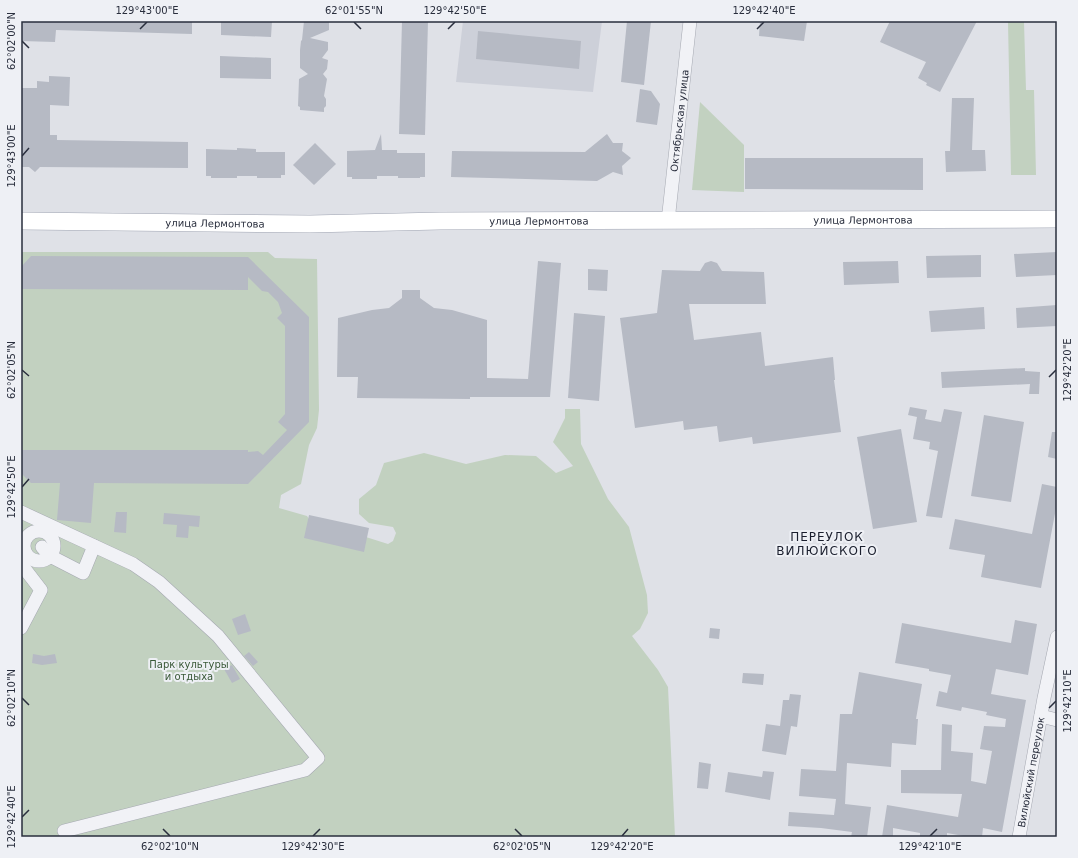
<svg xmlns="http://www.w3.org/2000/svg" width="1078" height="858" font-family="'DejaVu Sans',sans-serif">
	<rect width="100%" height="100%" fill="#dfe1e7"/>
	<!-- built -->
	<polygon fill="#cdd0d9" points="463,21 602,21 593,92 456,82"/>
	<!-- green -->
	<g fill="#c2d1c0">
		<polygon points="1008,22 1024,22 1026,90 1034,90 1036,175 1011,175"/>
		<polygon points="700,102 744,145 744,192 692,190"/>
		<polygon points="21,252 268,252 275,258 317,259 319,410 317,428 309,445 301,484 281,495 279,508 307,516 309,519 388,544 393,541 396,533 393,527 369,523 359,514 359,499 376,485 384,463 424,453 466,464 505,455 536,456 556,473 573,466 553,442 565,418 565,409 580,409 581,444 608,499 629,527 647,595 648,613 640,629 632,636 658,670 668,687 675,837 21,837"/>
	</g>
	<!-- building -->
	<g fill="#b6bac4">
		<polygon points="21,21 192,21 192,34 56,30 55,42 21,41"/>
		<polygon points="221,21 272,21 271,37 221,35"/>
		<polygon points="304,21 329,21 329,30 310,38 328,42 328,50 322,58 328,60 327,69 323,74 327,79 324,96 326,99 326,106 324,108 324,112 300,110 300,107 298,106 299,79 308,74 300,68 300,50 301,41 302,40"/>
		<polygon points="402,21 428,21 425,135 399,134"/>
		<polygon points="627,21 651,21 644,85 621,82"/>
		<polygon points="760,21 807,21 804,41 759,36"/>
		<polygon points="890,21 977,21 940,92 926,85 927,83 918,78 926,62 880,42"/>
		<polygon points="478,31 581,41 579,69 476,59"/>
		<polygon points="220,56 271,58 271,79 220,78"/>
		<polygon points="49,76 70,77 69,106 50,105 50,135 57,135 57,140 188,142 188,168 40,167 35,172 29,167 21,167 21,88 37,88 37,81 49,82"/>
		<polygon points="640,89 651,91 660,104 657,125 636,122"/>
		<polygon points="952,98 974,98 972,150 985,150 986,171 946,172 945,151 950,151"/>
		<polygon points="381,134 382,150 397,150 397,153 425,153 425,177 420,177 420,178 398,178 398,176 377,176 377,179 352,179 352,177 347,177 347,151 375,150"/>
		<polygon points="607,134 613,143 623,143 622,151 631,158 622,166 623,175 613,172 597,181 451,177 452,151 585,152"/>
		<polygon points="315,143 336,164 314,185 293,165"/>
		<polygon points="237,148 256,149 256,152 285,152 285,175 281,175 281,178 257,178 257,176 237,176 237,178 211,178 211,176 206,176 206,149 237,150"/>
		<polygon points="745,158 923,158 923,190 745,189"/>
		<polygon points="1057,252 1057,275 1016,277 1014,254"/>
		<polygon points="981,255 981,277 927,278 926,256"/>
		<polygon points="31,256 248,257 309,317 309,422 248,484 94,483 91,523 57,520 60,483 31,483 21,473 21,450 248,450 248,452 258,451 263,455 287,430 278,422 285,414 285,326 277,318 282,313 278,302 268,292 262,291 248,277 248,290 21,289 21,267"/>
		<polygon points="538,261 561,263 550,397 470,397 470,399 357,398 358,377 337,377 338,318 372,310 389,308 402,298 402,290 420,290 420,298 434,308 452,310 487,320 487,378 528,379"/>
		<polygon points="711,261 717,263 722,271 764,272 766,304 689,304 694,340 761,332 765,366 833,357 835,380 834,380 841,432 753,444 752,437 719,442 717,426 684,430 683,421 635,428 620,318 657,313 662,270 700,271 705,263"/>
		<polygon points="898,261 899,283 844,285 843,262"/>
		<polygon points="588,269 608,270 607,291 588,290"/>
		<polygon points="1057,305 1057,326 1017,328 1016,308"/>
		<polygon points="984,307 985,329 931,332 929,311"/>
		<polygon points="574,313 605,316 599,401 568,398"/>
		<polygon points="1025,368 1025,371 1040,372 1039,394 1029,394 1030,384 942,388 941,372"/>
		<polygon points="910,407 927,410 925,419 941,422 944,409 962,412 942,518 926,516 938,451 929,449 930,442 913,439 917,417 908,415"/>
		<polygon points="984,415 1024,422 1011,502 971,496"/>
		<polygon points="901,429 917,522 873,529 857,437"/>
		<polygon points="1052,432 1057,432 1057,459 1048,457"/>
		<polygon points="1042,484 1057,487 1057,503 1041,588 981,577 985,555 949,549 955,519 1032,534"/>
		<polygon points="116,512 127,512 126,533 114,532"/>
		<polygon points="164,513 200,516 199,527 189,526 188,538 176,537 177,525 163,524"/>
		<polygon points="309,515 369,528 364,552 304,538"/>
		<polygon points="245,614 251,631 238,635 232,619"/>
		<polygon points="1015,620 1037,624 1028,675 996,669 991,694 1026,700 1002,832 983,828 982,837 969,837 947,833 947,837 920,837 920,833 893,828 893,837 882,837 887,805 958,817 962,794 901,793 901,770 941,770 942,724 952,725 951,751 973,753 971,781 986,784 992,751 980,749 984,726 1005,727 1006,719 986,715 987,712 962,707 961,711 936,706 939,691 947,693 951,675 929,671 929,669 895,663 902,623 1011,643"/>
		<polygon points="710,628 720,629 719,639 709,638"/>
		<polygon points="249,652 258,662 253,666 244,656"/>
		<polygon points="33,654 44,656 55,654 57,663 42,665 32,663"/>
		<polygon points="232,665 240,679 232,683 224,669"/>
		<polygon points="859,672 922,684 916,719 918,719 916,745 892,743 891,767 847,763 845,804 871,807 867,837 851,837 852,832 821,828 788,826 789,812 834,815 836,799 799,796 801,769 836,771 840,714 852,714"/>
		<polygon points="743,673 764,674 763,685 742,683"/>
		<polygon points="790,694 801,695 797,727 791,726 786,755 762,751 766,724 780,726 783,700 789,700"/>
		<polygon points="699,762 711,764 708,789 697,788"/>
		<polygon points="763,771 774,772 770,800 725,792 728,772 762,777"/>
	</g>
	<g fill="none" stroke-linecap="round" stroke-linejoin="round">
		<defs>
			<g id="minor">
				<path id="s1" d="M668 221 690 21"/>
				<polyline points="21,512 133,564 159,582 218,636 318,758 305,770 64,831"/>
				<circle cx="39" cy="546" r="15"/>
				<polyline points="42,547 50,556 83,573 94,546"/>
				<polyline points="21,564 41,590 21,628"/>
				<polyline points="1041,716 1057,720"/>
				<path id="s2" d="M1019 837 1044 698 1057 637"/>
			</g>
			<g id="major">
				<path id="s3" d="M21 221 310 224 440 221 1057 219"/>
			</g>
		</defs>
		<!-- minor casing -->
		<use href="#minor" stroke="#a5a8b1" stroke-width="14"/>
		<!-- major casing -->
		<use href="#major" stroke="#9fa4b2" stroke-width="18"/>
		<!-- minor -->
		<use href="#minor" stroke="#f1f2f6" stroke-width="13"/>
		<!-- major -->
		<use href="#major" stroke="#fff" stroke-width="17"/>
	</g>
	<!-- ticks -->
	<path fill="none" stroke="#292e3d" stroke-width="1.5" d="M354 22 361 29M140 29 147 22M448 29 455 22M757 29 764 22M22 41 29 48M22 156 29 148M22 370 29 376M1049 377 1056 370M22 487 29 479M22 698 29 705M1049 708 1056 701M22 817 29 810M163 829 170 836M515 829 522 836M313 836 320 829M622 836 628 829M930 836 937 829"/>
	<g text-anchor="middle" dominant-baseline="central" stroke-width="4" stroke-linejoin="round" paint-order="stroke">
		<!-- street labels -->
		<g font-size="10" fill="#292e3d" stroke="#eef0f5">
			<text stroke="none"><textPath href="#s1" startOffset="101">Октябрьская улица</textPath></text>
			<text stroke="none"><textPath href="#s3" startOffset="842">улица Лермонтова</textPath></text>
			<text stroke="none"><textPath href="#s3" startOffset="518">улица Лермонтова</textPath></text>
			<text stroke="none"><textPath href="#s3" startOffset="194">улица Лермонтова</textPath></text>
			<text stroke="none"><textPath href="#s2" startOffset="66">Вилюйский переулок</textPath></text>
		</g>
		<!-- park labels -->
		<g font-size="10" fill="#395837" stroke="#eef0f5">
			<text x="189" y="664">Парк культуры<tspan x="189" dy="12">и отдыха</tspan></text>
		</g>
		<!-- quarter labels -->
		<g font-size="12" letter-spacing="1" fill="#1b1f2e" stroke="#eef0f5">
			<text x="827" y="537">ПЕРЕУЛОК<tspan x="827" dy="14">ВИЛЮЙСКОГО</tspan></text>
		</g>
	</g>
	<!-- border -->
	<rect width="1078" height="858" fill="none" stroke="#eef0f5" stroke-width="44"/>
	<rect x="22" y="22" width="1034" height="814" fill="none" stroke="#292e3d" stroke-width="1.5"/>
	<g font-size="10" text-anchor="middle" fill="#292e3d">
		<text x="147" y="14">129°43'00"E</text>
		<text x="354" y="14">62°01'55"N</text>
		<text x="455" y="14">129°42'50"E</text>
		<text x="764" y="14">129°42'40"E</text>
		<text transform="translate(11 41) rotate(-90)" y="4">62°02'00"N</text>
		<text transform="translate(11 156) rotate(-90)" y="4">129°43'00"E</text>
		<text transform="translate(11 370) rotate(-90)" y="4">62°02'05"N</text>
		<text transform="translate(1067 370) rotate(-90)" y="4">129°42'20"E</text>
		<text transform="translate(11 487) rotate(-90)" y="4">129°42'50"E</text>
		<text transform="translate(11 698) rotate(-90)" y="4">62°02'10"N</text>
		<text transform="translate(1067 701) rotate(-90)" y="4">129°42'10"E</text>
		<text transform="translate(11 817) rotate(-90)" y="4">129°42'40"E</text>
		<text x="170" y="850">62°02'10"N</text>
		<text x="313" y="850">129°42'30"E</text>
		<text x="522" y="850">62°02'05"N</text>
		<text x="622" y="850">129°42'20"E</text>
		<text x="930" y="850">129°42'10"E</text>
	</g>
</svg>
